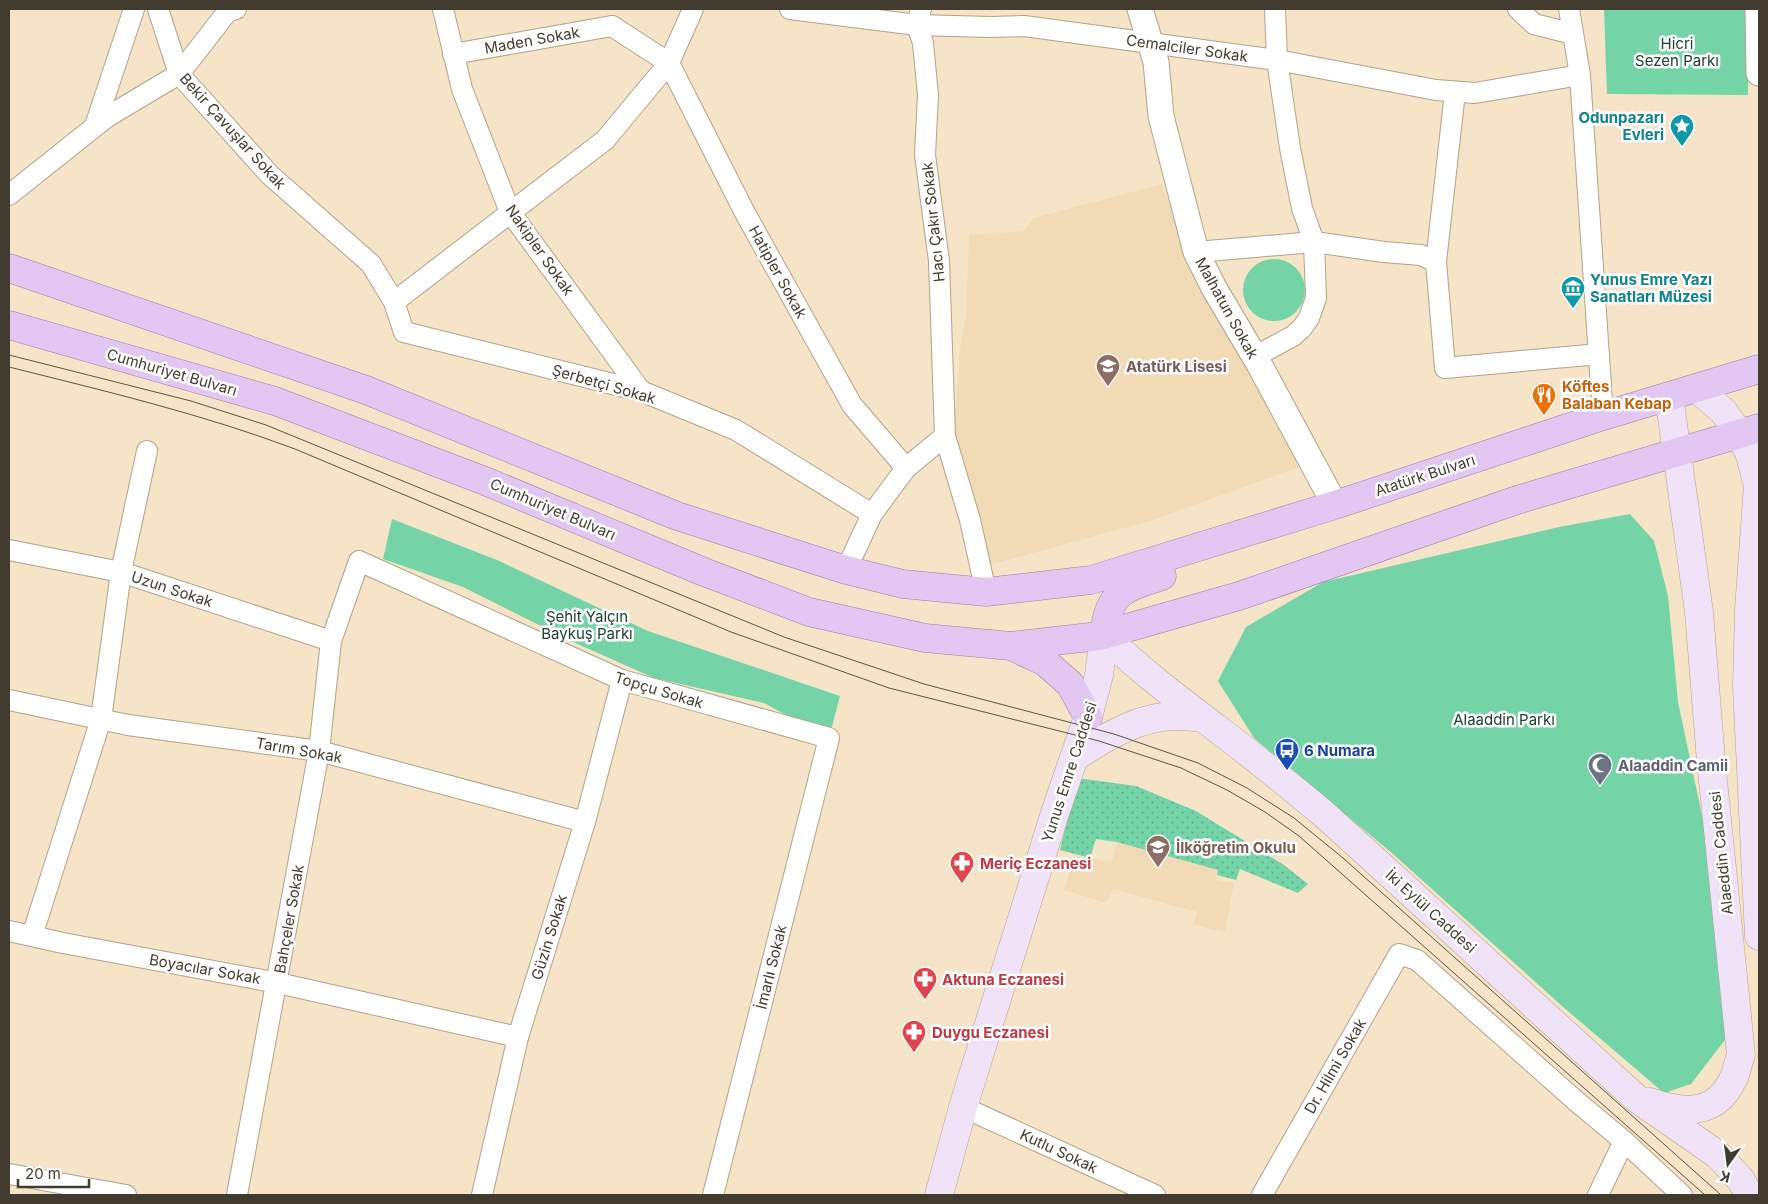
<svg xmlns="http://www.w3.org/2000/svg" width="1768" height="1204" font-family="Inter,sans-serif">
	<defs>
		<pattern id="garden-dots" width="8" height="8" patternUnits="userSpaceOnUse" patternTransform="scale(1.25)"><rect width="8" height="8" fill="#74d4a8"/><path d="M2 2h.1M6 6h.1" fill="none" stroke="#61ad89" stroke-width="1.8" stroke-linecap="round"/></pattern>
	</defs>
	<rect width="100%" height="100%" fill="#f5e4c7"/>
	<!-- built -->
	<g fill="#f1dbb7">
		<polygon points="1162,184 1190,262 1304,465 1153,520 986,566 954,424 960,349 966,317 969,235 1024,231 1034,218"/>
		<polygon points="1117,842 1218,870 1216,880 1234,883 1225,932 1193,925 1197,912 1113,889 1106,903 1064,890 1075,855 1112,862"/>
	</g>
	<!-- green -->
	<g fill="#74d4a8">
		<polygon points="1604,9 1749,9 1748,95 1607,94"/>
		<circle cx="1274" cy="290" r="31"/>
		<polygon points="1630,514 1654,541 1668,596 1678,702 1715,877 1728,1036 1691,1084 1664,1093 1562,1006 1393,854 1254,738 1218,681 1246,627 1323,582 1559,527"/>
		<polygon points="392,519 497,560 648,631 840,696 829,738 764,703 654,678 573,642 463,587 383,559"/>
	</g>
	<!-- garden -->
	<polygon fill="url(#garden-dots)" points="1077,778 1136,786 1196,811 1284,865 1308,884 1298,893 1240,869 1236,880 1217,875 1218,870 1117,842 1096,839 1090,858 1060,850"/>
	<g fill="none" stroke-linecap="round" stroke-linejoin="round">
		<defs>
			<g id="minor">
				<polyline points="158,9 179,74 270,175 371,264 394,302 404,332 641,391 736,430 872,514"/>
				<polyline points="443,9 462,89 510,212 641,391"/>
				<polyline points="790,9 917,25 990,27 1024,26 1277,60 1436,90 1475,93 1580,75"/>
				<polyline points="921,9 917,25 923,43 928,95 925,155 939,261 945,436 970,520 986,592"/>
				<polyline points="1518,9 1534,24 1573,34"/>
				<polyline points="1569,9 1580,75 1603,416"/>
				<polyline points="612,26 669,63"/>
				<polyline points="453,54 612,26"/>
				<polyline points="669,63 745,213 852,405 906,468"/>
				<polyline points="1455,92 1436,262 1445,368 1599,354"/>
				<polyline points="95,126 134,9"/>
				<polyline points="9,195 107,117 179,74 228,11 236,9"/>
				<polyline points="1196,252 1314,242 1384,252 1421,255 1436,262"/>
				<polyline points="394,302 605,140 669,63 693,9"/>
				<polyline points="1254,357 1293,336 1302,328 1309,318 1316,298 1314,242 1302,208 1290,148 1277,60 1275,9"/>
				<polyline points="9,550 121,572 331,641"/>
				<polyline points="846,570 872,514 906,468 945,436"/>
				<polyline points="9,700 128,725 319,751 585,822"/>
				<polyline points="9,931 63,943 278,983 518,1037"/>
				<polyline points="32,936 101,719 121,572 147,451"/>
				<polyline points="963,1107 1155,1195"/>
				<polyline points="9,1174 126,1195"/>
				<polyline points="237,1195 319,751 331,641 359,561 622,680 829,738 713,1195"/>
				<polyline points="482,1195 518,1037 585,822 622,680"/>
				<polyline points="1262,1195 1399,954 1417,960 1576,1101 1624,1141 1682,1195"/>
				<polyline points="1598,1195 1624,1141"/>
			</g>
			<g id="tertiary">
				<polyline points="1140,9 1156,62 1161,116 1196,252 1214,288 1259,364 1335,505"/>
				<polyline points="1758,9 1759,73"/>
			</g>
			<g id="secondary">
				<polyline points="1696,388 1723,411 1739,433 1750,455 1758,486 1749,609 1747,686 1759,936"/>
				<path d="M1104 635C1138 669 1177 698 1215 727 1252 755 1289 785 1325 815L1636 1098 1718 1155 1741 1180 1749 1195"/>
				<path d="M1075 757C1104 738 1139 716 1176 716 1185 716 1194 717 1203 718"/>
				<path d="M1650 1102C1684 1114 1717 1116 1734 1077 1737 1071 1738 1062 1741 1055L1711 761 1699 612 1669 396"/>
				<polyline points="939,1195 963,1107 1055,813 1088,717 1099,675 1104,635"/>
			</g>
			<g id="primary">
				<polyline points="9,268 366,390 677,516 846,570 903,584 986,592 1091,580 1335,505 1603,416 1759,369"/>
				<polyline points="9,325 275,401 485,481 704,572 809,612 925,638 1011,646 1099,636 1239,596 1517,500 1759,428"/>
				<path d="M1104 635C1109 591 1123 589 1162 576"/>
				<polyline points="1011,646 1045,662 1070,684 1088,717"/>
			</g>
		</defs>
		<!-- minor casing -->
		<use href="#minor" stroke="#b3a287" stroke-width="22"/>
		<!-- tertiary casing -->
		<use href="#tertiary" stroke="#b3a287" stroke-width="27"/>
		<!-- secondary casing -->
		<use href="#secondary" stroke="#b3a287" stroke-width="29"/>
		<!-- primary casing -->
		<use href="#primary" stroke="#9c7da8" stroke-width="29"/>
		<!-- minor -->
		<use href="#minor" stroke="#fff" stroke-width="20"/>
		<!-- tertiary -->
		<use href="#tertiary" stroke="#fff" stroke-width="25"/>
		<!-- secondary -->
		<use href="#secondary" stroke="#f0e3f8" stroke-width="28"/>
		<!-- primary -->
		<use href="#primary" stroke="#e1c7f1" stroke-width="28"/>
		<!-- tram -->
		<g stroke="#5b5345" stroke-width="1">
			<polyline points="9,355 191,401 266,425 784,637 924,684 1114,734 1198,763 1247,788 1294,818 1343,858 1721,1195"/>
			<path d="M9 367C105 391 202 414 295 449L731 632 889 688 1099 741 1181 768 1227 790 1265 812 1299 836 1705 1195"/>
		</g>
	</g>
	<!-- icons -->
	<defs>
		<symbol id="sight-pin" viewBox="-11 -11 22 30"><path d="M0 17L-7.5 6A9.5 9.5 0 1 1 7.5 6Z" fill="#0f9aa8" stroke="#fff"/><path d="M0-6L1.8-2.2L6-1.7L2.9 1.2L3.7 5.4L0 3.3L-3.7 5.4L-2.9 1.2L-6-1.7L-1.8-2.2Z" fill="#fff"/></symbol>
		<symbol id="museum-pin" viewBox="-11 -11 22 30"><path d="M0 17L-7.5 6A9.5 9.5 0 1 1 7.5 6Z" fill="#0f9aa8" stroke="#fff"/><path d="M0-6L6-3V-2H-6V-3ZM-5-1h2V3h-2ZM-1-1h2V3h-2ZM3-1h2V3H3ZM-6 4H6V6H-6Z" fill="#fff"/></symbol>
		<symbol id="school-pin" viewBox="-11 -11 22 30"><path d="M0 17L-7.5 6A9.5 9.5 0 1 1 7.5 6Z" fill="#8d6e63" stroke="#fff"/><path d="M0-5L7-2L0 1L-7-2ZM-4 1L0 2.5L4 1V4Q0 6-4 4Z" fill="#fff"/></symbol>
		<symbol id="restaurant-pin" viewBox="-11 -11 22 30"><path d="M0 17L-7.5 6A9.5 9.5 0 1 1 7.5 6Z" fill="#e8710a" stroke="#fff"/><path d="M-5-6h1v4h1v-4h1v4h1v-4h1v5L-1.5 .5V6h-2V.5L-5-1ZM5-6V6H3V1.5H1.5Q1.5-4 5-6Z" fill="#fff"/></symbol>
		<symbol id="bus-pin" viewBox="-11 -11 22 30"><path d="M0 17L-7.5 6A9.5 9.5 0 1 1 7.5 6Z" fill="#1a4fb4" stroke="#fff"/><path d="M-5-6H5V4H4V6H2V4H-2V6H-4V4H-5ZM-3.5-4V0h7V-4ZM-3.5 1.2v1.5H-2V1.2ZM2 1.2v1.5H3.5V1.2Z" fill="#fff"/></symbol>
		<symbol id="mosque-pin" viewBox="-11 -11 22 30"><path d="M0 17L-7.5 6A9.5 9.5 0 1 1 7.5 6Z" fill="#6b7280" stroke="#fff"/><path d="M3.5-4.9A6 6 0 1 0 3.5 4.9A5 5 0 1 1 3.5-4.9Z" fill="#fff"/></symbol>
		<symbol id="pharmacy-pin" viewBox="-11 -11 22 30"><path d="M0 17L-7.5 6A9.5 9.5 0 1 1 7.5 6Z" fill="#e0444e" stroke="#fff"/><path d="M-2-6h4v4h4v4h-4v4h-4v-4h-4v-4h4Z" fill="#fff"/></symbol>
	</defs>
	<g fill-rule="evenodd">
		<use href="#sight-pin" x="1668" y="112" width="28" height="38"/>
		<use href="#museum-pin" x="1559" y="274" width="28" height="38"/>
		<use href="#school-pin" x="1094" y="352" width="28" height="38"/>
		<use href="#restaurant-pin" x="1530" y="381" width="28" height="38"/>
		<use href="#bus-pin" x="1273" y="736" width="28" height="38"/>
		<use href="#mosque-pin" x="1586" y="751" width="28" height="38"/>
		<use href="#school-pin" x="1144" y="833" width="28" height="38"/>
		<use href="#pharmacy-pin" x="948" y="849" width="28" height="38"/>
		<use href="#pharmacy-pin" x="911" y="965" width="28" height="38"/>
		<use href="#pharmacy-pin" x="900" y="1018" width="28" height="38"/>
	</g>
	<g text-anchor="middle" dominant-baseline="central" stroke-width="5" stroke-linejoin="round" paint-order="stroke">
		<!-- street labels -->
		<g font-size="15" fill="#423b30" stroke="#fff">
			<text transform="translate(532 40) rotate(-10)">Maden Sokak</text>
			<text transform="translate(1187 48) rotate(8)">Cemalciler Sokak</text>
			<text transform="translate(233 131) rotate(48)">Bekir Çavuşlar Sokak</text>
			<text transform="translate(933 222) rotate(-96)">Hacı Çakır Sokak</text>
			<text transform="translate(540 250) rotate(55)">Nakipler Sokak</text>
			<text transform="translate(778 272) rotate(61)">Hatipler Sokak</text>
			<text transform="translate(1227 308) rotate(61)">Malhatun Sokak</text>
			<text transform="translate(172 372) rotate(16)">Cumhuriyet Bulvarı</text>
			<text transform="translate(604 384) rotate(16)">Şerbetçi Sokak</text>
			<text transform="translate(1425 475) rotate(-18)">Atatürk Bulvarı</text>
			<text transform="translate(553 509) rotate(23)">Cumhuriyet Bulvarı</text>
			<text transform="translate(172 589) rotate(18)">Uzun Sokak</text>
			<text transform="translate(659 690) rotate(17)">Topçu Sokak</text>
			<text transform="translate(299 750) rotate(10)">Tarım Sokak</text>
			<text transform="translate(1069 772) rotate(-72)">Yunus Emre Caddesi</text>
			<text transform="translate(1721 853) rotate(-96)">Alaeddin Caddesi</text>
			<text transform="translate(1431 911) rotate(42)">İki Eylül Caddesi</text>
			<text transform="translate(289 919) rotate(-80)">Bahçeler Sokak</text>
			<text transform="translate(549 937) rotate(-73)">Güzin Sokak</text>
			<text transform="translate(771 967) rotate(-76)">İmarlı Sokak</text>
			<text transform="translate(205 969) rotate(10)">Boyacılar Sokak</text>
			<text transform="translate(1335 1066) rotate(-60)">Dr. Hilmi Sokak</text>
			<text transform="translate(1059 1151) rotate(25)">Kutlu Sokak</text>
		</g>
		<!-- park labels -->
		<g font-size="15" fill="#184230" stroke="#fff">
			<text x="1677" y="43">Hicri<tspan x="1677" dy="17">Sezen Parkı</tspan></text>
			<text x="587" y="616">Şehit Yalçın<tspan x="587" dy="17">Baykuş Parkı</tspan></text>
			<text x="1504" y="719">Alaaddin Parkı</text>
		</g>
		<!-- culture labels -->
		<g font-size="15" font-weight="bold" fill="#0d838f" stroke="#fff" text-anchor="end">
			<text x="1664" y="117">Odunpazarı<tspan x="1664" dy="17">Evleri</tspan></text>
			<text x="1590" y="279" text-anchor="start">Yunus Emre Yazı<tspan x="1590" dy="17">Sanatları Müzesi</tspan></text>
		</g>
		<!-- education labels -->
		<g font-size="15" font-weight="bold" fill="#785e54" stroke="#fff" text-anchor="start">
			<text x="1126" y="366">Atatürk Lisesi</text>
			<text x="1176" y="847">İlköğretim Okulu</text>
		</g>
		<!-- food labels -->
		<g font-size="15" font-weight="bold" fill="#c56008" stroke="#fff" text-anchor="start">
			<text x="1562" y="386">Köftes<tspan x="1562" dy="17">Balaban Kebap</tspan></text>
		</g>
		<!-- transit labels -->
		<g font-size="15" font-weight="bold" fill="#164399" stroke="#fff" text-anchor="start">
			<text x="1304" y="750">6 Numara</text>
		</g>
		<!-- worship labels -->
		<g font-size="15" font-weight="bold" fill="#5b616d" stroke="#fff" text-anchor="start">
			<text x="1618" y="765">Alaaddin Camii</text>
		</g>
		<!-- health labels -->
		<g font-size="15" font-weight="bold" fill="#be3a42" stroke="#fff" text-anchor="start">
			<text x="980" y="863">Meriç Eczanesi</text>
			<text x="942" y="979">Aktuna Eczanesi</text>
			<text x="932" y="1032">Duygu Eczanesi</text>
		</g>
	</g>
	<!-- border -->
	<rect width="1768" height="1204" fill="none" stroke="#423b30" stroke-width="20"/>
	<!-- north arrow -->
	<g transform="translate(1728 1164) rotate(194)" stroke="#ffffff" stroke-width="4" paint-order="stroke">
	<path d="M0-4L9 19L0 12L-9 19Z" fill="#423b30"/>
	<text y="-8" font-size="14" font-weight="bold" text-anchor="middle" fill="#423b30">K</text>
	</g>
	<!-- scale -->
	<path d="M18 1179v8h71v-8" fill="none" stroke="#423b30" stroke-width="2.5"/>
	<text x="25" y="1179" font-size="15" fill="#423b30" stroke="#ffffff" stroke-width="4" paint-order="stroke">20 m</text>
</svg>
